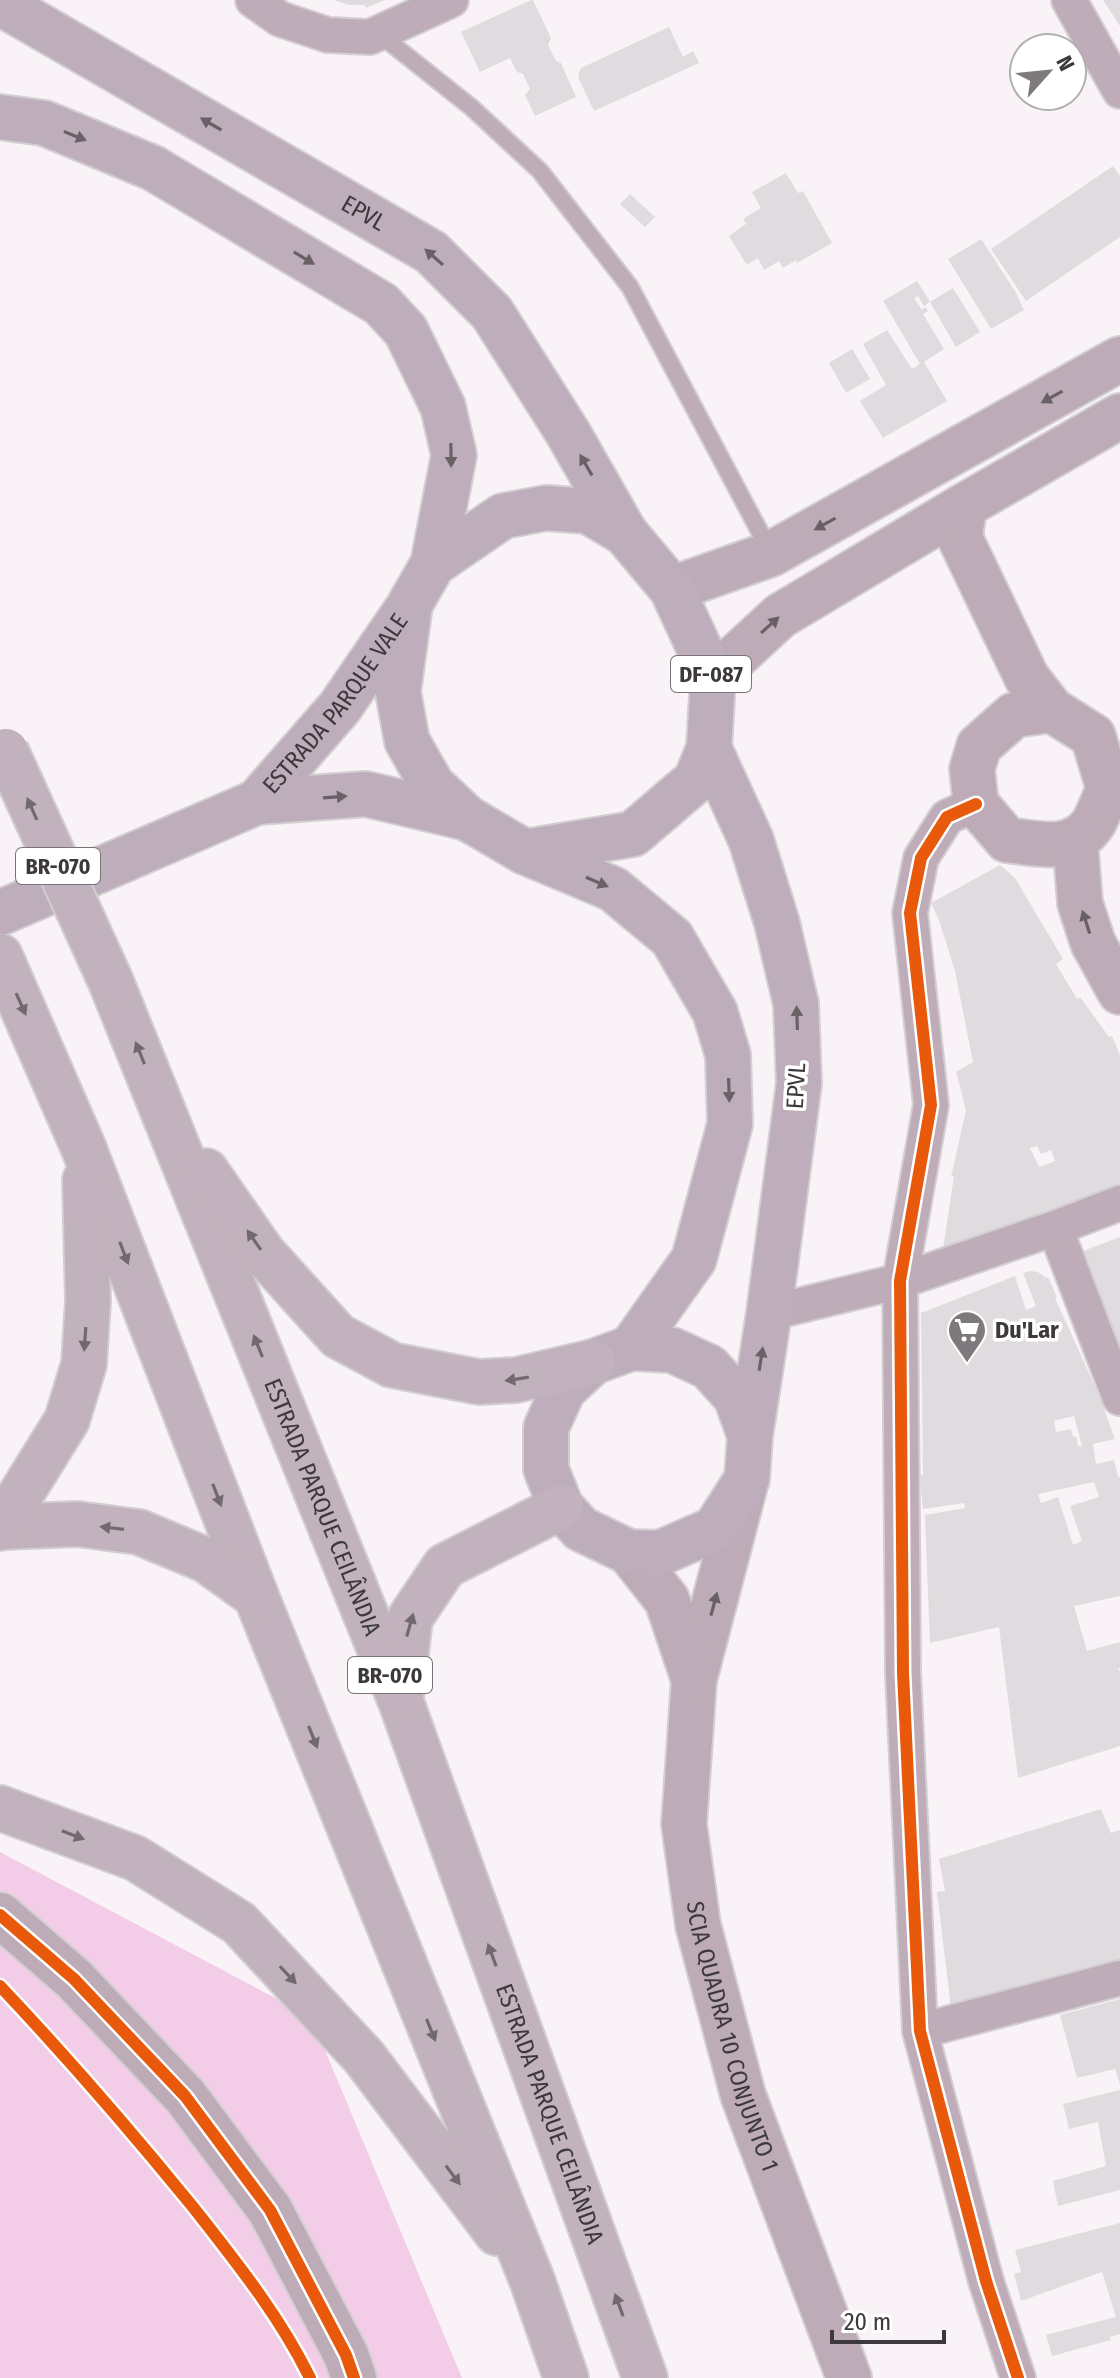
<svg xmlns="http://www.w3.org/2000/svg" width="1120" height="2378" font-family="'Fira Sans Condensed',sans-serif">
	<rect width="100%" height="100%" fill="#f9f3f7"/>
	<!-- grass -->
	<polygon fill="#f3cce7" points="0,1852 311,2017 462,2378 0,2378"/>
	<!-- building -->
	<g fill="#e0dbde" fill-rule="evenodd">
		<polygon points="334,0 385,0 366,8 364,5 349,5"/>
		<polygon points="531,0 533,0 551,38 548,45 556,61 561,63 576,97 535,116 525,95 530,89 523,74 517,72 510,58 480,72 461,32"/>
		<polygon points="1103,0 1120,0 1120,26"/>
		<polygon points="669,27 683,57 693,51 699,63 594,111 579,79 578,74 581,68"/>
		<polygon points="1113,166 1120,176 1120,237 1026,301 991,249"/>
		<polygon points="786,173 798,193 803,191 832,243 797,263 796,260 783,268 779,261 764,270 758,258 747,265 729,236 746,224 743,219 761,208 752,192"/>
		<polygon points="630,194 655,217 645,227 620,204"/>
		<polygon points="981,239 1015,291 1024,310 991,329 948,259"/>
		<polygon points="917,281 930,302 953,288 980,332 956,347 930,302 924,306 918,296 914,298 922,310 925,307 928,311 923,314 944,349 924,362 947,401 883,438 860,401 886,385 863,344 887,330 912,369 920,364 883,301"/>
		<polygon points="852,349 870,379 846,393 829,363"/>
		<path d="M1000 865 1015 878 1063 959 1056 964 1077 999 1080 997 1109 1037 1112 1036 1120 1055V1196L941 1262 954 1176 951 1177 966 1110 956 1072 973 1062 955 971 939 920 931 903ZM1037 1146 1041 1154 1051 1150 1055 1161 1039 1167 1030 1148Z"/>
		<polygon points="1120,1237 1120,1354 1078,1253"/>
		<path d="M1031 1271 1038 1272 1046 1278 1048 1277 1057 1297 1055 1298 1098 1393 1115 1439 1093 1444 1096 1464 1114 1460 1118 1477H1120V1596L1074 1606 1087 1651 1120 1642V1668H1118L1120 1672V1746L1018 1778 999 1627 930 1643 925 1515 965 1508 964 1503 923 1509 920 1475H923L921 1313 1015 1276 1026 1310 1036 1306 1023 1273ZM1074 1416 1077 1427 1082 1446H1078L1076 1436 1073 1437 1071 1429 1056 1432 1054 1421ZM1094 1482 1099 1497 1070 1506 1082 1541 1073 1545 1058 1497 1041 1503 1038 1494Z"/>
		<polygon points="1101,1809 1111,1833 1120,1830 1120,1961 951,2008 937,1892 945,1891 939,1859"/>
		<polygon points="1120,1999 1120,2085 1115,2069 1077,2078 1060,2015"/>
		<polygon points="1120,2090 1120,2190 1058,2206 1053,2181 1106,2166 1098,2122 1069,2129 1063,2104"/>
		<polygon points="1120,2223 1120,2334 1110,2337 1111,2340 1052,2356 1046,2335 1116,2317 1102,2272 1021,2301 1014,2274 1021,2272 1015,2250"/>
	</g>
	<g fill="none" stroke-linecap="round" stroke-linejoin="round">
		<defs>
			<polyline id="lane" points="378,33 471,107 540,171 630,287 770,551"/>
			<g id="street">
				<polyline points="253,0 280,19 328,35 370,37 451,0"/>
				<polyline points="1069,0 1120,91"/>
				<polyline points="976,804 947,817 921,858 910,913 931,1105 900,1281 903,1673 920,2031 986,2281 1018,2378"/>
				<polyline points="1055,1228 1120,1398"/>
				<polyline points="769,1313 900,1281 1055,1228 1120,1203"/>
				<polyline points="920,2031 1120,1978"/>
			</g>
			<g id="secondary">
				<polyline points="964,506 960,538 1027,678 1052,710"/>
				<polyline points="672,589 771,554 1120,359"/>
				<polyline points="713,678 780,616 964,506 1120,416"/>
				<path d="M1052 710 1093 736 1109 789C1103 800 1099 815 1092 825 1071 854 1037 843 1007 840L976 804 972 769 979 746 1014 715Z"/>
				<polyline points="1075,839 1080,903 1093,943 1120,992"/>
				<path id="s1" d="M745 1485 694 1680 684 1824 698 1925 743 2095 849 2378"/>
				<polyline points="629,1552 667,1600 694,1680"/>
				<polyline points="0,1915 74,1979 185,2096 270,2210 346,2355 354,2378"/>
			</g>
			<g id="primary">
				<path id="s2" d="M0 3 431 252 492 313 568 433 624 531"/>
				<polyline points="0,117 44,123 153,168 381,304 406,331 443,407 454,455 433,564"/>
				<polygon points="546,508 588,511 625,533 672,589 713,678 709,748 696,780 633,834 525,852 467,818 432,785 407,741 398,692 410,604 433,564 503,516"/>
				<polyline points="709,748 751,840 777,923 796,1004 799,1083 769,1313 750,1436 747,1479 715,1529 660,1553 629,1552 581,1529 561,1507 546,1469 546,1428 563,1390 593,1362 631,1348 672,1350 709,1367 736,1397 750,1436"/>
				<path id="s3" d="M257 802 340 707 405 612"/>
				<polyline points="525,852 613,889 672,938 715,1012 728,1055 730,1124 694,1259 631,1348"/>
				<polyline points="0,913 257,802 366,794 467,818"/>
			</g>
			<g id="highway">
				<polyline points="0,956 84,1149 256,1596 532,2280 566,2378"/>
				<path id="s4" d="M111 982 401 1702 645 2378"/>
				<polyline points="206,1171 263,1253 338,1336 392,1365 479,1382 516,1380 593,1362"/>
				<polyline points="2,1527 77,1524 139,1532 206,1560 256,1596"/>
				<polyline points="0,1528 67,1420 84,1364 88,1301 85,1180"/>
				<polyline points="401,1696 410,1618 445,1566 561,1507"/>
				<polyline points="0,1808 135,1858 239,1923 364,2057 497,2233"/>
			</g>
		</defs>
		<!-- lane casing -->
		<use href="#lane" stroke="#d2ced1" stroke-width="20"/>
		<!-- street casing -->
		<use href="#street" stroke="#d2ced1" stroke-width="38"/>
		<!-- secondary casing -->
		<use href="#secondary" stroke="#d2ced1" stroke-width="48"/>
		<!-- primary casing -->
		<use href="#primary" stroke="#d2ced1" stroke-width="48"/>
		<!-- highway casing -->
		<use href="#highway" stroke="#d2ced1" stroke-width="48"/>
		<!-- lane -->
		<use href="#lane" stroke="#beacb8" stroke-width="16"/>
		<!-- street -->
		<use href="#street" stroke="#beacb8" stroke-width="34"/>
		<!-- secondary -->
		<use href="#secondary" stroke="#bdabb7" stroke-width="44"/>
		<!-- primary -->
		<use href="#primary" stroke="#beadba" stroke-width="44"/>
		<!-- highway -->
		<use href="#highway" stroke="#c2b2bd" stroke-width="44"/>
		<defs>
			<polyline id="highway-bridge" points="6,751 111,982"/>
		</defs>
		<!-- highway-bridge casing -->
		<use href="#highway-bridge" stroke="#d2ced1" stroke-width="48" stroke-linecap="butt"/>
		<!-- highway-bridge -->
		<use href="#highway-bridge" stroke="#c2b2bd" stroke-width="44"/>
		<defs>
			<g id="cycleway">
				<polyline points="976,804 947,817 921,858 910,913 931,1105 900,1281 903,1673 920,2031 986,2281 1018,2378"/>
				<polyline points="0,1915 74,1979 185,2096 270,2210 346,2355 354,2378"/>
				<path d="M0 1986C67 2057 131 2131 193 2207 236 2262 279 2315 310 2378"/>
			</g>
		</defs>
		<!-- cycleway casing -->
		<use href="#cycleway" stroke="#fff" stroke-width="17"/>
		<!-- cycleway -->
		<use href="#cycleway" stroke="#e8590c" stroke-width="12"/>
	</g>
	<!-- one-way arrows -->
	<defs><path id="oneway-solid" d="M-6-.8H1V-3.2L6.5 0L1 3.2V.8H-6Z" transform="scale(2)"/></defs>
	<g fill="#6a6167">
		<use href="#oneway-solid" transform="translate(211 124) rotate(-150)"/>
		<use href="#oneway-solid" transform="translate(75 136) rotate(22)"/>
		<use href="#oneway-solid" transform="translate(434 257) rotate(-139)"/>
		<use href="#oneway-solid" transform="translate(304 258) rotate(31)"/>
		<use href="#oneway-solid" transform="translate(451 455) rotate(89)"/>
		<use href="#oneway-solid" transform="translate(586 465) rotate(-120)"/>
		<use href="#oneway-solid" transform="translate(335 797) rotate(-4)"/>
		<use href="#oneway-solid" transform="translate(597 882) rotate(23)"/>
		<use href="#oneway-solid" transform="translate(797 1018) rotate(-92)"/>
		<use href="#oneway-solid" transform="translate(729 1090) rotate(88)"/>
		<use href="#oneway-solid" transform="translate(761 1359) rotate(-81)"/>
	</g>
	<g fill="#696066">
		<use href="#oneway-solid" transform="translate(1052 397) rotate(151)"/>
		<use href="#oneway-solid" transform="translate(825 524) rotate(151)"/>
		<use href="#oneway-solid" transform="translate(770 625) rotate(-42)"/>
		<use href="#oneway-solid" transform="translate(1086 922) rotate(-108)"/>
		<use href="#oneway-solid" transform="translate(714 1604) rotate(-75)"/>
	</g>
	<g fill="#72696f">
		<use href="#oneway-solid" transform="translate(32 809) rotate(-114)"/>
		<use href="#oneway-solid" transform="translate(21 1004) rotate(66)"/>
		<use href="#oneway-solid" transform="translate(140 1053) rotate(-112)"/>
		<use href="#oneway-solid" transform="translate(254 1240) rotate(-125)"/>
		<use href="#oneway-solid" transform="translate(124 1253) rotate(69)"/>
		<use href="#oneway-solid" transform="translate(85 1339) rotate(94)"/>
		<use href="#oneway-solid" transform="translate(258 1346) rotate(-112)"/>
		<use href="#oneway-solid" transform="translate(517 1379) rotate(171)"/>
		<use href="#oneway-solid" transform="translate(217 1495) rotate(69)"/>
		<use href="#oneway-solid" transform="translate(112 1528) rotate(-173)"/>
		<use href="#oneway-solid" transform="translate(410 1625) rotate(-74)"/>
		<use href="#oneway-solid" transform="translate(313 1737) rotate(68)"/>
		<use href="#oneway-solid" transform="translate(73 1835) rotate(21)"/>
		<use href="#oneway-solid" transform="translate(492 1955) rotate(-110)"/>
		<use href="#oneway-solid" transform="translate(288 1975) rotate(47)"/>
		<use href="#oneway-solid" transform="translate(431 2030) rotate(68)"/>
		<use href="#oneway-solid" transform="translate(453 2175) rotate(53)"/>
		<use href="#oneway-solid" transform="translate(619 2305) rotate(-110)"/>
	</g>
	<!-- icons -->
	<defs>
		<symbol id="supermarket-pin" viewBox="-11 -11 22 30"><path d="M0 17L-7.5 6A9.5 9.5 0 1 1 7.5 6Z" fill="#7e797d" stroke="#fff"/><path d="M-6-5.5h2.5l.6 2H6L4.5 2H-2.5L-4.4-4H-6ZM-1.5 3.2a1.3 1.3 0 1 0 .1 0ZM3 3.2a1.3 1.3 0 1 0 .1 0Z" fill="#fff"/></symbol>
	</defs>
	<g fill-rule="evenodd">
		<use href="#supermarket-pin" x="945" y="1308" width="44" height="60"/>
	</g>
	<g text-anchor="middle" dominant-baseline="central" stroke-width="7" stroke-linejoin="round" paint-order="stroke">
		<!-- shield labels -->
		<g fill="#fff" stroke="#767476" stroke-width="2">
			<rect x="671" y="656" width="80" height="36" rx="6"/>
			<rect x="16" y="848" width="84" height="36" rx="6"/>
			<rect x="348" y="1657" width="84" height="36" rx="6"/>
		</g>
		<g font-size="22" font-weight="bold" fill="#3c383b">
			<text x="711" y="674">DF-087</text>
			<text x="58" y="866">BR-070</text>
			<text x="390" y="1675">BR-070</text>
		</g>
		<!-- street labels -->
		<g font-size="24" fill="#3c383b" stroke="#fff">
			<text stroke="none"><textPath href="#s2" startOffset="420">EPVL</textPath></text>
			<text stroke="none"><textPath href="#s3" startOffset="126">ESTRADA PARQUE VALE</textPath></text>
			<text transform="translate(796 1086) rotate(-87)">EPVL</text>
			<text stroke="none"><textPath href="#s4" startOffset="566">ESTRADA PARQUE CEILÂNDIA</textPath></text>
			<text stroke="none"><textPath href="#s1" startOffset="564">SCIA QUADRA 10 CONJUNTO 1</textPath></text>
			<text stroke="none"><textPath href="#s4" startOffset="1214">ESTRADA PARQUE CEILÂNDIA</textPath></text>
		</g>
		<!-- poi labels -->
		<g font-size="24" font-weight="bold" fill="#3c383b" stroke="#fff" text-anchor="start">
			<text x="995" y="1330">Du'Lar</text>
		</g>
	</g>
	<!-- north arrow -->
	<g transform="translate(1048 72) rotate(63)"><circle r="38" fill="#ffffff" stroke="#b1afb1" stroke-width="2"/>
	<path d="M0-6L14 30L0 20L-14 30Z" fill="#7e797d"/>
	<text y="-12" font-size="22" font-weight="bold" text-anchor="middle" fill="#3c383b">N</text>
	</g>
	<!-- scale -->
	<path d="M832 2330v12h112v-12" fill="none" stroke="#3c383b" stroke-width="4"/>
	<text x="844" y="2330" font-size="24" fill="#3c383b" stroke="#ffffff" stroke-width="6" paint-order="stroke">20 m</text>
</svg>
